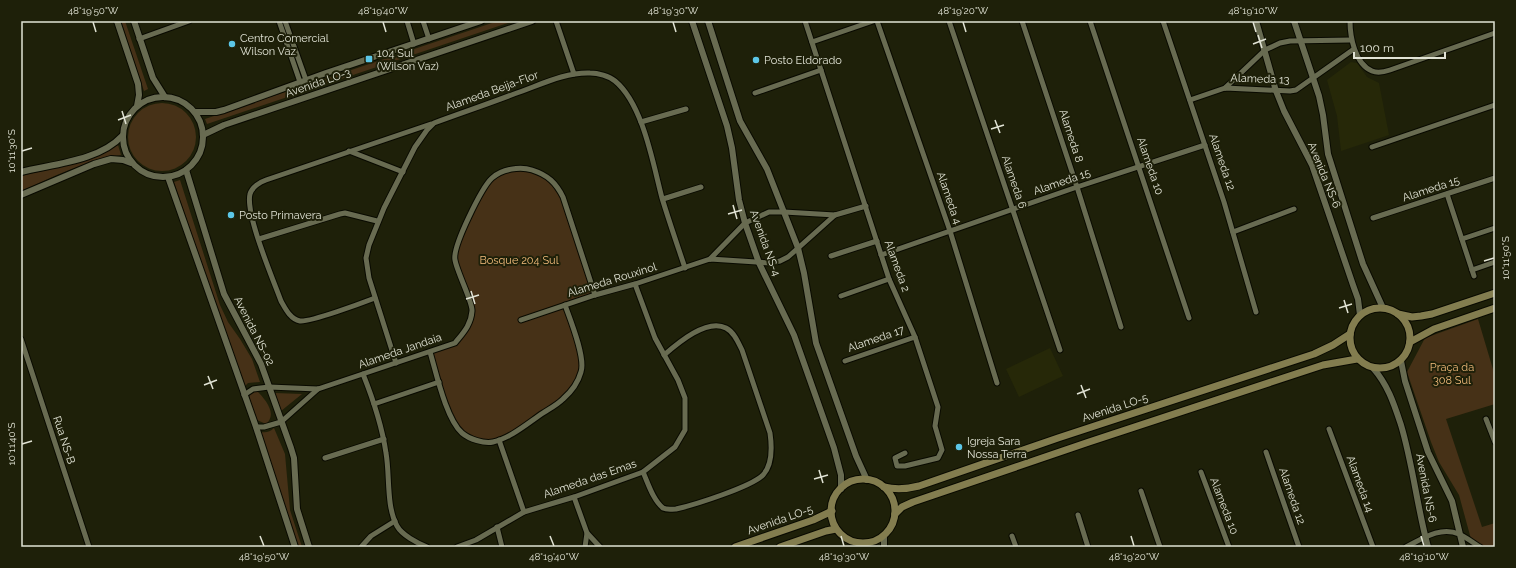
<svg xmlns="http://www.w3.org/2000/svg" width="1516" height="568" font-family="Raleway,sans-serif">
	<rect width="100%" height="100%" fill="#1e2009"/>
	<!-- built -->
	<g fill="#262808">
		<polygon points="1351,62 1357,63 1367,77 1379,83 1389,135 1341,151 1337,116 1327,80"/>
		<polygon points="1050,348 1063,376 1019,397 1006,369"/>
	</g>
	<!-- green -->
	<g fill="#463117">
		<polygon points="121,21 125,21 148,89 144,91"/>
		<polygon points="498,21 514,21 207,124 205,119"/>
		<circle cx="162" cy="137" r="34"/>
		<path d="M118 145 121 155C86 160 53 177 21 191V176C54 168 88 162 118 145Z"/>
		<path d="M526 168 557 185 595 295 565 305 572 325 582 371 574 387 562 400 510 435 492 442 475 440 462 433 452 419 430 352 455 343 467 328 472 310 454 258C461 240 479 187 493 177 503 170 514 168 526 168Z"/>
		<polygon points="180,180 220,305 228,322 240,339 252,359 260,382 248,383 244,387 174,182"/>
		<polygon points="1478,319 1495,376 1495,404 1446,419 1482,527 1495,523 1495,547 1482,547 1471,539 1459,495 1439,462 1431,442 1407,372 1425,338"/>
		<path d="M257 391C265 399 278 414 266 424L257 420C254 411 247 401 250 392Z"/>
		<polygon points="275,393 302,394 281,411"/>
		<path d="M274 428 285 454 290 510 302 547H297L261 432C266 433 270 432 274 428Z"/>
	</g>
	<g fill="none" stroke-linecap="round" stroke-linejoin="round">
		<defs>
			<g id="minor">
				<polyline points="279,21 300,82"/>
				<polyline points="285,21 306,80"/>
				<polyline points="407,21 414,44"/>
				<polyline points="423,21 429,39"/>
				<polyline points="556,21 574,74"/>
				<polyline points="805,21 889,279 915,337 938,407 935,426 942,450 938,458 905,466 897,466 895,458 905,453"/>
				<polyline points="877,21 950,231 997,383"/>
				<polyline points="949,21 1060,350"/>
				<polyline points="1022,21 1077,187 1121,327"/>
				<polyline points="1090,21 1189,318"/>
				<polyline points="1163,21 1224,202 1256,312"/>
				<path d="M1350 21C1350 37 1355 64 1372 71 1377 73 1384 72 1390 70L1495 33"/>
				<polyline points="139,39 189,21"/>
				<polyline points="812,42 873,21"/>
				<polyline points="1225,88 1265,50 1280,43 1290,41 1351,40"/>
				<polyline points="755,93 821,70"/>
				<polyline points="1190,100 1225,88 1290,91 1296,90 1354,49"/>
				<polyline points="641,122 686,109"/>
				<polyline points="1372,147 1495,105"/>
				<polyline points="349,151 403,172"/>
				<polyline points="1447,194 1474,276"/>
				<polyline points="663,199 701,187"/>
				<polyline points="1373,218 1495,178"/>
				<polyline points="1233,232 1294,209"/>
				<polyline points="259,239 340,214 345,213 377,221"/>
				<polyline points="1462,239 1495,228"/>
				<polyline points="881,255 1077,187 1205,145"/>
				<polyline points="831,256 877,241"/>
				<polyline points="710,259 745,223 769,212 784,212 835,215 866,206"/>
				<polyline points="1472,270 1495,262"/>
				<polyline points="841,296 889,279"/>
				<path d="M375 298C362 303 311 322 300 321 290 319 285 308 281 301 273 279 245 214 250 194 252 187 260 182 266 180L431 124"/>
				<polyline points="521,320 595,295 635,284 710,259 770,263 780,261 788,257 835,215"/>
				<polyline points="21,339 89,547"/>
				<path d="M430 352C436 372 446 419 462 433 469 439 484 444 493 442 511 438 528 423 543 413 549 409 557 405 563 399 571 392 578 383 581 372 586 358 570 319 565 305"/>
				<polyline points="845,361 915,337"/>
				<path d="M396 363 369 278 366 258 369 245 384 208 415 147 427 130 434 123C461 113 488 104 514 94 538 86 564 72 590 73 598 73 609 76 615 81 643 104 653 164 662 198 669 221 677 244 685 268"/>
				<path d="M363 374C373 399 382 426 386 453 390 475 386 506 397 526 402 535 417 543 427 547"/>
				<path d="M244 395 253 389 269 387 318 389 455 343C463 333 471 325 472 311 473 303 457 272 455 260 452 247 482 187 492 178 502 169 520 166 532 170 548 175 556 183 563 197L595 295"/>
				<polyline points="374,404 439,382"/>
				<polyline points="1486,419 1495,442"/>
				<polyline points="256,427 264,427 281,422 318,389"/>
				<polyline points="1329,429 1373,547"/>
				<polyline points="499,440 524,512"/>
				<polyline points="1266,452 1299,547"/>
				<polyline points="325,458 384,439"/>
				<path d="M643 472C648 483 653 500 663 508 667 510 671 509 676 509 694 505 751 487 763 475 773 464 772 447 770 433L742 350C738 342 734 332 726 328 707 318 678 343 664 355"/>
				<polyline points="1201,472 1229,547"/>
				<polyline points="1141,491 1160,547"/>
				<polyline points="574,497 587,533 600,547"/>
				<polyline points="1078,515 1088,547"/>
				<polyline points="497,527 502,547"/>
				<polyline points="1012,536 1016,547"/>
				<polyline points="361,547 371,536 395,521"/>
				<polyline points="457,547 476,540 524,512 574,497 643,472 675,447 685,430 685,398 678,380 655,338 635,284"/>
				<polyline points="585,547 587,533"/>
				<path d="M1406 547C1422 539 1440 526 1459 534 1466 537 1473 543 1480 547"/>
			</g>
			<g id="tertiary">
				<polyline points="117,21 138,84 139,95 137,106"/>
				<polyline points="134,21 153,78 165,97"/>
				<polyline points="692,21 727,126 732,148 739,200 745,223 759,263 794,335 834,448 841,475 841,489"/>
				<polyline points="708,21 740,121 767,169 798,248 804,273 816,343 856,456 867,480"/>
				<polyline points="1256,21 1276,91 1284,111 1312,165 1353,285 1358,299 1360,315"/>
				<polyline points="1294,21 1319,96 1323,115 1328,154 1363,264 1383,308"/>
				<circle cx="163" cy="137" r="40"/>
				<polyline points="195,112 216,112 224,110 326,73 481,21"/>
				<polyline points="203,135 224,125 532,21"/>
				<polyline points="186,170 224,294 261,364 291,448 294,458 297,509 309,547"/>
				<path d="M21 172C53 164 99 161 122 136"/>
				<polyline points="168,177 256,427 295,547"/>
				<polyline points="21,195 94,164 111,159 123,160 131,163"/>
				<polyline points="1401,361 1405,381 1428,452 1452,501 1463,547"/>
				<path d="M1373 368C1388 385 1394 404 1401 425 1413 465 1417 507 1428 547"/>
				<polyline points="884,536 884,547"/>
				<polyline points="858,543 861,547"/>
			</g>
			<g id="secondary">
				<circle cx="1380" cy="338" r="30"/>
				<polyline points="1398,314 1412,317 1421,316 1432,314 1495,293"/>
				<polyline points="1410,342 1434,329 1495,308"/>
				<circle cx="863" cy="511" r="32"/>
				<path d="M884 487C897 490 907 489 919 486L1058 438 1314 354 1333 345 1350 334"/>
				<polyline points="895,514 902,507 913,502 1089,442 1323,365 1357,359"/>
				<polyline points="735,547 813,520 832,511"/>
				<polyline points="780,547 826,531 836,529"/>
			</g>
		</defs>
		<!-- minor casing -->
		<use href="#minor" stroke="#090a00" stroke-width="7"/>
		<!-- tertiary casing -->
		<use href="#tertiary" stroke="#090a00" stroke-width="8"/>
		<!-- secondary casing -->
		<use href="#secondary" stroke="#090a00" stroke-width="9"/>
		<!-- minor -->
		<use href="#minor" stroke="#686b51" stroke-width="5"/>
		<!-- tertiary -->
		<use href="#tertiary" stroke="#686b51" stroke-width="6"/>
		<!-- secondary -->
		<use href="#secondary" stroke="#837d4f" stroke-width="7"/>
	</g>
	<!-- ticks -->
	<path fill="none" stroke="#e1e3d5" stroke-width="1.5" d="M93 22 96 32M383 22 386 32M673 22 676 32M963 22 966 32M1253 22 1256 32M1258 35 1262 48M1253 44 1266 39M122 111 126 124M118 120 131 115M995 120 1000 133M991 129 1004 125M22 151 32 148M733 205 737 219M728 214 742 210M1484 261 1494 258M471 291 475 304M466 299 479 295M1344 300 1348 313M1339 308 1352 304M208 376 213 389M204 385 217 380M1081 385 1086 398M1077 394 1090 389M22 444 32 441M819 470 823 483M814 479 828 475M260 536 264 546M550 536 554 546M841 536 844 546M1131 536 1134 546M1421 536 1424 546"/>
	<!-- markers -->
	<g fill="#5cc7e8" stroke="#1e2009" stroke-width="1.5">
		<circle cx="232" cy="44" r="4"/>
		<rect x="365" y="55" width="8" height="8" rx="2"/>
		<circle cx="756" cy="60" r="4"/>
		<circle cx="231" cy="215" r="4"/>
		<circle cx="959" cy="447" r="4"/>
	</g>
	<g text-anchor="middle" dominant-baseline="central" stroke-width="4" stroke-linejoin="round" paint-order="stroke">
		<!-- poi labels -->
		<g font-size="11" fill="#e1e3d5" stroke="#1e2009" text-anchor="start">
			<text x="240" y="38">Centro Comercial<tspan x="240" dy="13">Wilson Vaz</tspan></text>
			<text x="377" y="53">104 Sul<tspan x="377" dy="13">(Wilson Vaz)</tspan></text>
			<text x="764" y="60">Posto Eldorado</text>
			<text x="239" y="215">Posto Primavera</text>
			<text x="967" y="441">Igreja Sara<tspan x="967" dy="13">Nossa Terra</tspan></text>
		</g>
		<!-- street labels -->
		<g font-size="11" fill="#e1e3d5" stroke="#1e2009">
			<text transform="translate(1260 79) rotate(2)">Alameda 13</text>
			<text transform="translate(318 83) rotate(-19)">Avenida LO-3</text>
			<text transform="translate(492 91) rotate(-20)">Alameda Beija-Flor</text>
			<text transform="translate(1071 136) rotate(72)">Alameda 8</text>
			<text transform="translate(1222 162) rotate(71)">Alameda 12</text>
			<text transform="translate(1150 166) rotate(71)">Alameda 10</text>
			<text transform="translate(1324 175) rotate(68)">Avenida NS-6</text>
			<text transform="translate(1014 182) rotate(71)">Alameda 6</text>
			<text transform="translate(1062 182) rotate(-19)">Alameda 15</text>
			<text transform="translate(1431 189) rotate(-18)">Alameda 15</text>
			<text transform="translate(949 198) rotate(71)">Alameda 4</text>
			<text transform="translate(765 243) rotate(70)">Avenida NS-4</text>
			<text transform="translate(897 266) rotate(70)">Alameda 2</text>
			<text transform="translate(612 280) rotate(-17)">Alameda Rouxinol</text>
			<text transform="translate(254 331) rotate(63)">Avenida NS-02</text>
			<text transform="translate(876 339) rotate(-19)">Alameda 17</text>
			<text transform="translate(400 351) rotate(-19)">Alameda Jandaia</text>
			<text transform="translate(1115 408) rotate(-18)">Avenida LO-5</text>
			<text transform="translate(64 440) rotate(72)">Rua NS-B</text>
			<text transform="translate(590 479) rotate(-19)">Alameda das Emas</text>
			<text transform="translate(1360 484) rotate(70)">Alameda 14</text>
			<text transform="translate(1426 488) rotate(79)">Avenida NS-6</text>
			<text transform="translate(1292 496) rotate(71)">Alameda 12</text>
			<text transform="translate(1224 506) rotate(69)">Alameda 10</text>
			<text transform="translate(780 520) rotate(-19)">Avenida LO-5</text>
		</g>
		<!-- park labels -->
		<g font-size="11" fill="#f3bc7c" stroke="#1e2009">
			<text x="519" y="260">Bosque 204 Sul</text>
			<text x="1452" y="367">Praça da<tspan x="1452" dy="13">308 Sul</tspan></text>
		</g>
	</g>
	<!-- border -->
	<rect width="1516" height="568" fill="none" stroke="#1e2009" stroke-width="44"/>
	<!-- scale -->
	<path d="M1354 52v6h91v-6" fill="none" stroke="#e1e3d5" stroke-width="2"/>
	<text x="1360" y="52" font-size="12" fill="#e1e3d5" stroke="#1e2009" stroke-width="3" paint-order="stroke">100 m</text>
	<rect x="22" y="22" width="1472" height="524" fill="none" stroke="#e1e3d5" stroke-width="1.5"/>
	<g font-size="10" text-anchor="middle" fill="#e1e3d5">
		<text x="93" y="14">48°19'50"W</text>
		<text x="383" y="14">48°19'40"W</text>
		<text x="673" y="14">48°19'30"W</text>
		<text x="963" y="14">48°19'20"W</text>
		<text x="1253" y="14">48°19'10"W</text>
		<text transform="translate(11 151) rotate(-90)" y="4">10°11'30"S</text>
		<text transform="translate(1505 258) rotate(-90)" y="4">10°11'50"S</text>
		<text transform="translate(11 444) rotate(-90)" y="4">10°11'40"S</text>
		<text x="264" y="560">48°19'50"W</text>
		<text x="554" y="560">48°19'40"W</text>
		<text x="844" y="560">48°19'30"W</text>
		<text x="1134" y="560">48°19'20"W</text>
		<text x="1424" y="560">48°19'10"W</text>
	</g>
</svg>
